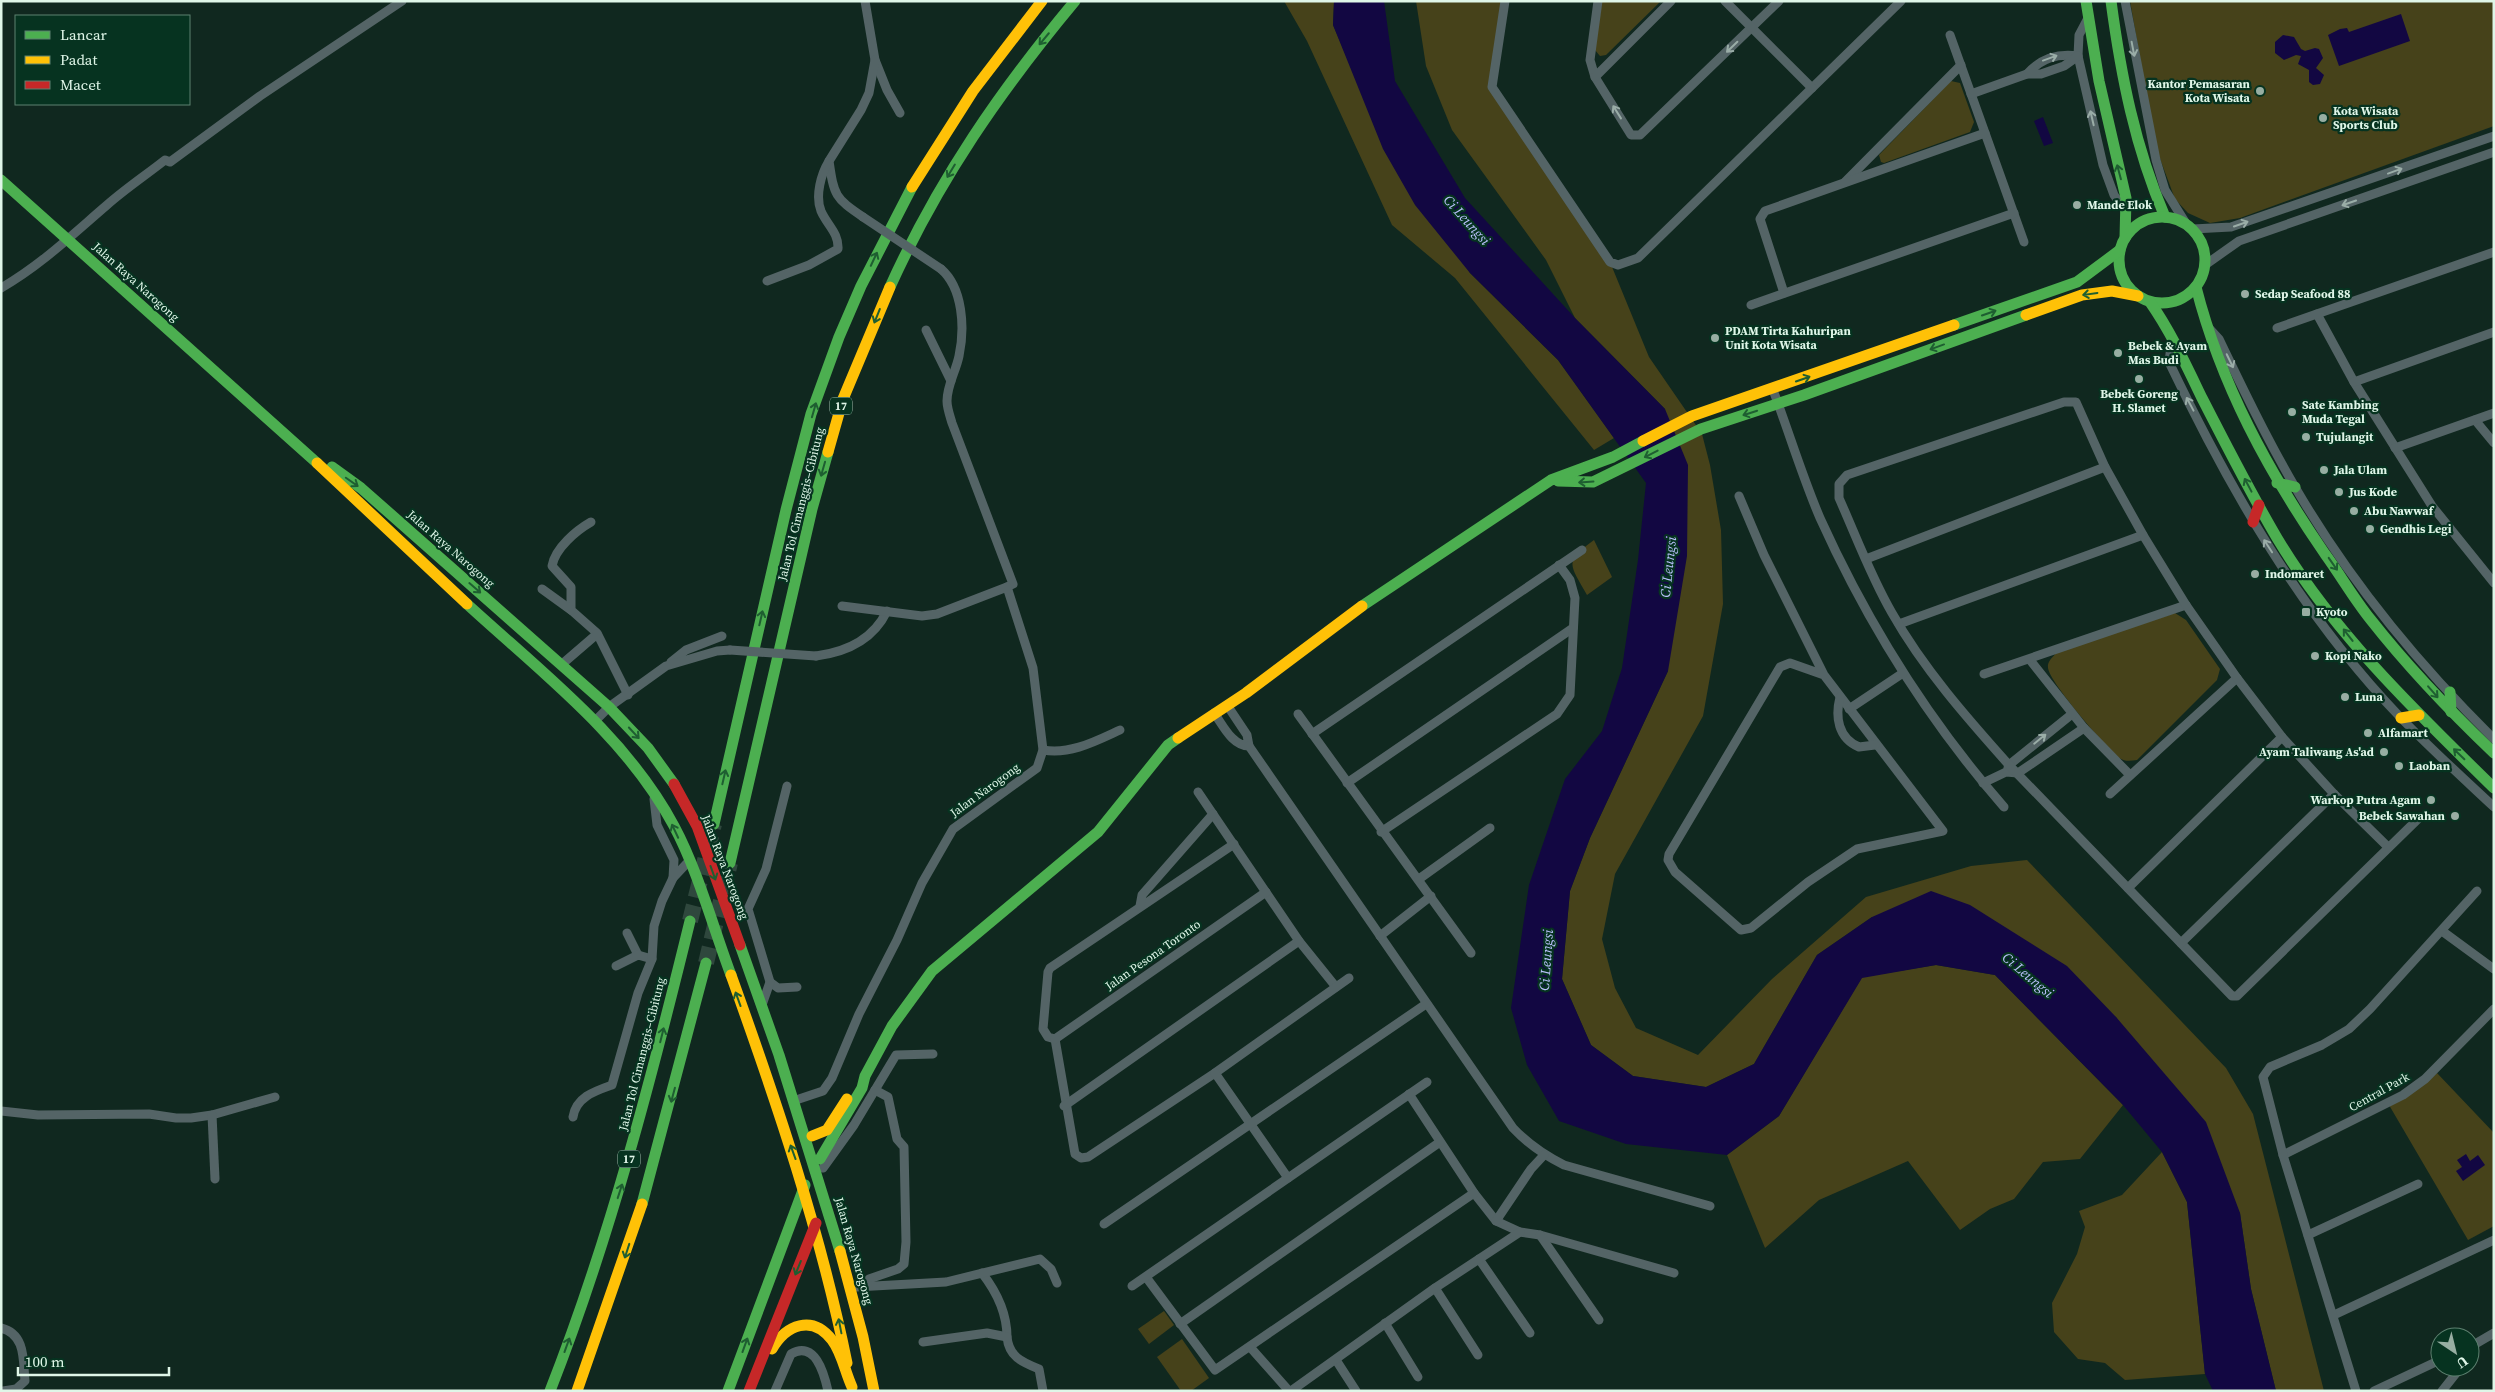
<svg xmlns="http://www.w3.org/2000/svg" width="2495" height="1392" font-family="'Source Serif 4',serif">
	<rect width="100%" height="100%" fill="#10281f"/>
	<!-- green -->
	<g fill="#46421a">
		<polygon points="1284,1 1334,1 1333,25 1354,74 1470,273 1558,360 1614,438 1594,450 1455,278 1392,225 1307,41"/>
		<polygon points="1416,1 1505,1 1492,87 1610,262 1649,357 1702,434 1710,465 1721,530 1723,604 1703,716 1615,874 1602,939 1615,988 1636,1028 1698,1055 1772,979 1866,897 1971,866 2027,860 2226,1068 2253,1114 2324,1391 2276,1391 2251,1289 2240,1213 2116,1017 1872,917 1817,955 1754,1064 1706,1087 1633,1076 1591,1045 1562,979 1570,891 1590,838 1668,671 1665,409 1575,318 1546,260 1452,130 1426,66"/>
		<polygon points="1602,1 1661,1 1606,55 1600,56 1595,50"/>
		<polygon points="2130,1 2494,1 2494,126 2240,218 2210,223 2188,213 2175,199 2156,148"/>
		<polygon points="1951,81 1960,83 1974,122 1970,132 1884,163 1881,162 1879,155"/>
		<path d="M1594 540 1612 577 1587 595C1570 564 1563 562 1594 540Z"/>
		<path d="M2175 613 2186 620 2220 669 2217 680 2137 760C2130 761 2124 762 2118 757 2105 746 2050 683 2048 668 2047 661 2053 657 2057 652Z"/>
		<polygon points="1936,965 1995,975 2123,1105 2080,1159 2043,1162 2014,1199 1990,1209 1960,1230 1908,1161 1819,1200 1765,1248 1727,1155 1779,1116 1862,977"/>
		<polygon points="2437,1073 2494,1133 2494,1226 2468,1240 2389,1105 2427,1082"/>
		<polygon points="2162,1152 2187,1202 2205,1374 2125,1380 2105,1363 2078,1359 2054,1332 2052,1303 2077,1254 2085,1227 2079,1211 2122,1195"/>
		<polygon points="1164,1311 1174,1325 1149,1344 1138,1329"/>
		<polygon points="1182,1339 1209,1378 1191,1391 1181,1391 1157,1357"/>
	</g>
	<!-- water -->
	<g fill="#120742">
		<polygon points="1334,1 1384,1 1395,81 1465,198 1575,318 1665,409 1688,465 1687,556 1668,671 1590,838 1570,891 1562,979 1591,1045 1633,1076 1706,1087 1754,1064 1817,955 1872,917 1931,891 1970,905 2067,966 2116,1017 2206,1122 2240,1213 2251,1289 2276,1391 2213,1391 2205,1374 2187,1202 2162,1152 2123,1105 1995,975 1936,965 1862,978 1779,1116 1727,1155 1626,1144 1559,1121 1527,1065 1511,1008 1529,885 1565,779 1602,731 1622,668 1638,560 1646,483 1558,360 1470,273 1415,205 1383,149 1333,25"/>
		<polygon points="2401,14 2410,41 2339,66 2328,35 2340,29 2347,28 2349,32"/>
		<polygon points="2283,35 2294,37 2301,49 2305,51 2315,48 2319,49 2323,58 2316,68 2324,75 2320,84 2313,85 2309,82 2309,70 2298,64 2301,56 2296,55 2284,60 2275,53 2275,42"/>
		<polygon points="2043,117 2053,143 2044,146 2034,121"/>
		<polygon points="2466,1154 2470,1161 2478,1155 2485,1165 2463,1181 2456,1171 2462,1167 2457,1160"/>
	</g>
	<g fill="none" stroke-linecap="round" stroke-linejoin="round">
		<!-- highway-tunnel -->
		<g stroke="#2f473d" stroke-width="16" stroke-dasharray="16 8" stroke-linecap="butt">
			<polyline points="690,921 714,824"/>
			<polyline points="706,963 730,863"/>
		</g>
		<!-- street -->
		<g stroke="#546466" stroke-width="9">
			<polyline points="865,1 875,60 887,90 900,113"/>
			<polyline points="1505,1 1492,87 1610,262 1618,265 1638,258 1901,1"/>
			<polyline points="1598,1 1590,60 1595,77 1631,135 1640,135 1779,1"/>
			<polyline points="1725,1 1812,88"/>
			<polyline points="2125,1 2156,160 2165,190 2185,222"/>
			<polyline points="2088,18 2079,35 2078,56 2103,165 2114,195 2126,212"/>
			<polyline points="1950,35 2024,242"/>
			<path d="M2027 74C2041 58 2057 53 2078 56"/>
			<polyline points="1595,77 1671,1"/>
			<polyline points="1971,94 2027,74 2041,74 2064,66 2078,56"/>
			<polyline points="1845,182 1961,65"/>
			<path d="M863 217C835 198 834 196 829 161L861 110 869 93 875 60"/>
			<polyline points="2193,229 2231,227 2494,136"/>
			<polyline points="2205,265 2239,241 2494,152"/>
			<path d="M941 269C963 288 965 328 959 356 956 371 947 385 947 401 947 408 950 416 952 423L1013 584 1007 587"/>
			<path d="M767 281 809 265 838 249C839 233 827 225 821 211 815 196 821 174 829 161"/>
			<path d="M1 288C41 265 73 234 107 205 125 189 146 175 165 160L170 162 260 96 402 1"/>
			<polyline points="1784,293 1760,219 1765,211 1985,133"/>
			<polyline points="1751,305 2014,213"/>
			<polyline points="2317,314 2354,382 2432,506 2494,583"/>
			<path d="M2208 327 2219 339C2243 389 2267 439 2295 487 2349 580 2417 663 2494 739"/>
			<polyline points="2277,328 2494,252"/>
			<polyline points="926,330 951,381"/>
			<path d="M2172 338 2169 362C2230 490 2302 615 2401 718 2431 749 2463 778 2494 807"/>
			<polyline points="2354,382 2494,332"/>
			<path d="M1773 390C1789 432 1802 476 1820 518 1867 622 1929 721 2004 807"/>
			<polyline points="2475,420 2494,443"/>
			<polyline points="2395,448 2494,413"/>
			<polyline points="1739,496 1764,555 1824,675 1943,831 1857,849 1808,882 1751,928 1741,930 1675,872 1668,860 1669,854 1780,667 1790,663 1824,675"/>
			<path d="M591 522C577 530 555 548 552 566L571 587V610L597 633 628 695"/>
			<polyline points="1866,559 2105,467"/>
			<polyline points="542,589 571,610"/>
			<polyline points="1899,624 2143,535"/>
			<path d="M816 656C847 652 873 640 887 611"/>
			<polyline points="2030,660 2084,728 2130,775"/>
			<polyline points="671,662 686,650 722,636"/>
			<polyline points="561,665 597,634"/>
			<polyline points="1984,674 2186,605"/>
			<path d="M1840 697C1835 717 1838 738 1859 747L1875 745"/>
			<polyline points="1849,709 1903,673"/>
			<path d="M1214 713C1223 725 1232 746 1249 746L1247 735 1227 705"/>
			<polyline points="1298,714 1471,953"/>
			<polyline points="595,721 609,707 666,666 717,651 730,650"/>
			<polyline points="1312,734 1582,550"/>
			<path d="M1249 746 1513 1128C1528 1144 1544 1155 1564 1165L1710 1206"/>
			<path d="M1043 750C1070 755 1096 741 1120 730"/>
			<polyline points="2008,768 2009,765 2072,714"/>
			<polyline points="1347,783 1573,628"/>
			<polyline points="1983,783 2006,772 2018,773 2084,728"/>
			<polyline points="1198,792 1299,941 1336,987"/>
			<polyline points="2110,794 2237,678"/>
			<polyline points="654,799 657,825 674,860 673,878"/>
			<polyline points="1381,832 1557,714 1570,695 1575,598 1570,580 1559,565"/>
			<polyline points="1234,844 1050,968 1048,972 1043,1029 1048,1037 1055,1039 1075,1154 1081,1158 1088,1157 1215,1073 1349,978"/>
			<path d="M2388 847 2334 794 2282 737 2237 678 2186 605 2143 535 2105 467 2076 402H2064L1847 475 1839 484V498C1856 536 1871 577 1892 613 1923 668 1967 718 2009 765L2232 996H2237L2420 817"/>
			<polyline points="1419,879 1490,828"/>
			<polyline points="2128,888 2282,737"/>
			<polyline points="1140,906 1142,895 1213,814"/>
			<polyline points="2442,931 2494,969"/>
			<polyline points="627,933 638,955"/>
			<polyline points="1380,936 1431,896"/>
			<polyline points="2181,943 2334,794"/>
			<polyline points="616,966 638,955 652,959"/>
			<polyline points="770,982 778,988 797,987"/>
			<polyline points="762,1005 770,982 748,909 766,869 787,786"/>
			<polyline points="1055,1039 1266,892"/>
			<polyline points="1215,1073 1288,1178"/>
			<polyline points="1409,1094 1474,1193 1496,1221 1520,1232 1540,1235 1674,1273"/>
			<polyline points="799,1099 823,1091 832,1078 859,1014 897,940 922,883 953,829 1037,768 1043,750 1033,668 1007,587 937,614 922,616 842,606"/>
			<polyline points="1064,1106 1299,941"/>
			<polyline points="1,1111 38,1115 149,1114 176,1118 191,1118 212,1115 275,1097"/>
			<polyline points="212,1115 215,1179"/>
			<path d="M573 1117C576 1097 595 1091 612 1085L638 993 652 959 654 926 662 901 673 878 689 861"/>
			<polyline points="2283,1155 2403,1095 2425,1079 2494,1009"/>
			<polyline points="823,1168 854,1125 896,1055 933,1054"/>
			<polyline points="1496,1221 1531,1169 1544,1155"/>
			<polyline points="1104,1224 1426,1004"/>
			<polyline points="1540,1235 1599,1320"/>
			<polyline points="2308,1235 2418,1184"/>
			<polyline points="1479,1259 1530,1333"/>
			<path d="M982 1273C996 1291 1007 1314 1007 1337"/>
			<polyline points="1146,1277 1215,1370 1474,1193"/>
			<polyline points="869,1285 869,1279 898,1269 904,1264 906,1242 904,1147 897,1139 888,1097 875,1090"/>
			<polyline points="1132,1286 1427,1082"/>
			<polyline points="856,1287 946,1282 1040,1259 1051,1269 1057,1283"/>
			<polyline points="1435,1288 1478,1355"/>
			<polyline points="2334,1315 2494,1240"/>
			<polyline points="1385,1323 1418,1377"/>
			<polyline points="1180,1324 1440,1142"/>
			<path d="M1 1328C26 1334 23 1361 25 1381L16 1389 3 1391"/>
			<path d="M923 1342 987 1333 1007 1337C1009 1357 1022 1362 1039 1369L1043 1391"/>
			<polyline points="1250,1347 1289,1391"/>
			<polyline points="2470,1347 2494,1333"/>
			<polyline points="1336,1360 1356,1391"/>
			<path d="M775 1391 791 1354C815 1340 824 1373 828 1391"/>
			<polyline points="1291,1391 1435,1288 1520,1232"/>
			<polyline points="2356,1391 2283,1155 2263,1077 2270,1067 2322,1045 2349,1029 2370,1009 2477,891"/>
			<polyline points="2374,1391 2440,1360"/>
			<polyline points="2442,1391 2461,1367"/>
		</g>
		<!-- fast -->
		<g stroke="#4caf50" stroke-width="11">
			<polyline points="2086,1 2099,81 2126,198 2125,238"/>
			<path d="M2111 1C2121 76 2135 147 2165 217"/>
			<polyline points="1,180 317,463"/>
			<circle cx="2162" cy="260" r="43"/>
			<path d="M890 287C939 179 1000 91 1075 1"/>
			<path d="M2196 287C2221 385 2268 471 2325 554 2341 576 2354 599 2371 620 2408 667 2450 711 2494 753"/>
			<path d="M2150 302C2171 332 2186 365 2202 398 2226 445 2250 492 2277 538 2334 633 2415 711 2494 788"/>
			<polyline points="1954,325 2077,282 2120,250"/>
			<polyline points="332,467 361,488 609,707 648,748 674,784"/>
			<polyline points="1558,481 1593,482 1701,429 1804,395 2026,315"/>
			<polyline points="2277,483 2295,487"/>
			<path d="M467 604C541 672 626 736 674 826 698 871 713 927 731 975"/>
			<polyline points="1362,606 1551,480 1613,457 1643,441"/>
			<polyline points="2450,692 2451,712"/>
			<polyline points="714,824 786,510 811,414 839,337 861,286 912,187"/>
			<polyline points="730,863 812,509 828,452"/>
			<polyline points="740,945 779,1055 840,1251"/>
			<polyline points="820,1159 862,1088 865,1076 892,1026 932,971 1098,832 1168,745 1178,738"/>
			<polyline points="642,1204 706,963"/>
			<path d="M550 1391C610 1238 651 1080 690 921"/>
			<polyline points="728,1391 805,1185"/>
		</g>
		<!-- slow -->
		<g stroke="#ffc107" stroke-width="11">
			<polyline points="912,187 973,91 1042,1"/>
			<polyline points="2026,315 2082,295 2112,291 2138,296"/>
			<polyline points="1643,441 1692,416 1954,325"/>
			<polyline points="828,452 843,399 890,287"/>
			<polyline points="317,463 467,604"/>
			<polyline points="2401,718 2419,715"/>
			<polyline points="1178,738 1246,693 1362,606"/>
			<path d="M731 975C777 1103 820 1230 847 1363"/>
			<polyline points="812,1136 827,1130 847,1099"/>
			<polyline points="840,1251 863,1337 874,1391"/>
			<path d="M772 1349C786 1325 812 1314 832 1340 842 1353 845 1372 852 1387"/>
			<polyline points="577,1391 642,1204"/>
		</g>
		<!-- jam -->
		<g stroke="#c62828" stroke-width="11">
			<polyline points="2253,522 2259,505"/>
			<polyline points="674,784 697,826 740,945"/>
			<polyline points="749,1391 816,1223"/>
		</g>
		<!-- street-bridge -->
		<g stroke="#546466" stroke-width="9">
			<polyline points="863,217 941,269"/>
			<polyline points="730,650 816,656"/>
		</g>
	</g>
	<!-- one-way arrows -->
	<defs><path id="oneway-shaft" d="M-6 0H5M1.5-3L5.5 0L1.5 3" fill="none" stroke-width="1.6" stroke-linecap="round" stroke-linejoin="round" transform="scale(1.25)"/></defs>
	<g stroke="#1e5e31">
		<use href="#oneway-shaft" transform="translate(1044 39) rotate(130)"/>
		<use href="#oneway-shaft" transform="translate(951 171) rotate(121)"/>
		<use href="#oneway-shaft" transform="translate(2119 172) rotate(-105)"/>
		<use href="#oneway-shaft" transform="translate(874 259) rotate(-65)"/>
		<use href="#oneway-shaft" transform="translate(2090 294) rotate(172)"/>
		<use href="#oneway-shaft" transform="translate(1989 313) rotate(-19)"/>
		<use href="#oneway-shaft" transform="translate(877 316) rotate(112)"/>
		<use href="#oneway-shaft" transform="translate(1937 347) rotate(160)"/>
		<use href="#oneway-shaft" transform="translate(1803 379) rotate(-19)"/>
		<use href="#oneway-shaft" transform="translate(814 410) rotate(-74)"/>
		<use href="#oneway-shaft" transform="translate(1750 413) rotate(162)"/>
		<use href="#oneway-shaft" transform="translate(1651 454) rotate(153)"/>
		<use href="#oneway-shaft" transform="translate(823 469) rotate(106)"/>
		<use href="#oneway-shaft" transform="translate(352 482) rotate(35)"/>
		<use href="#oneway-shaft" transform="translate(1586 482) rotate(176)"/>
		<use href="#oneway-shaft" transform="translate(2248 485) rotate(-118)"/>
		<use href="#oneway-shaft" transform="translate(2333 564) rotate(55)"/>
		<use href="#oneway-shaft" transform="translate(475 588) rotate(41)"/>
		<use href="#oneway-shaft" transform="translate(761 618) rotate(-77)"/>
		<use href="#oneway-shaft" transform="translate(2348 635) rotate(-128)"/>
		<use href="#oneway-shaft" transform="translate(2433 692) rotate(49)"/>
		<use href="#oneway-shaft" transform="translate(634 733) rotate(47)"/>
		<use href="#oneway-shaft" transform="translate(2459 754) rotate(-136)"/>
		<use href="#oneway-shaft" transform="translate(724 777) rotate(-77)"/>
		<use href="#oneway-shaft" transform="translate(675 831) rotate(-115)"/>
		<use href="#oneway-shaft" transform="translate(713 873) rotate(70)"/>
		<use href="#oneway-shaft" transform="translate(738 999) rotate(-110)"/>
		<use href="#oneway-shaft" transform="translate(662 1035) rotate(-76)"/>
		<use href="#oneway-shaft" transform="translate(673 1095) rotate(105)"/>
		<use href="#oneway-shaft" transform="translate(793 1152) rotate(-110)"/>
		<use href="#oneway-shaft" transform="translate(620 1191) rotate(-72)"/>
		<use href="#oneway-shaft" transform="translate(627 1251) rotate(108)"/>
		<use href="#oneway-shaft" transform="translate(798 1268) rotate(112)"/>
		<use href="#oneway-shaft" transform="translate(840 1326) rotate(-101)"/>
		<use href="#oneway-shaft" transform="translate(567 1345) rotate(-70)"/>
		<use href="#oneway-shaft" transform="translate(745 1345) rotate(-70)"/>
	</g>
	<g stroke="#9aada7">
		<use href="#oneway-shaft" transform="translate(1732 47) rotate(136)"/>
		<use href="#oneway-shaft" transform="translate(2133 49) rotate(79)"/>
		<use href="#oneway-shaft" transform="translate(2050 58) rotate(-20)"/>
		<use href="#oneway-shaft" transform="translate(1617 112) rotate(-122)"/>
		<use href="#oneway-shaft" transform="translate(2092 118) rotate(-103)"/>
		<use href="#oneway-shaft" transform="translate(2395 171) rotate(-20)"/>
		<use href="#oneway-shaft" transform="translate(2349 203) rotate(161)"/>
		<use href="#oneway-shaft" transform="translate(2241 224) rotate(-19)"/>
		<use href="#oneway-shaft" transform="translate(2230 361) rotate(64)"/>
		<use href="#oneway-shaft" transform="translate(2190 404) rotate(-118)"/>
		<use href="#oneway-shaft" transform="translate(2268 546) rotate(-123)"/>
		<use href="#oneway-shaft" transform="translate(2040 739) rotate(-39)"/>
	</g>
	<!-- markers -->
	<g fill="#97aea2" stroke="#063320" stroke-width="2">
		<circle cx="2260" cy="91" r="5"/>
		<circle cx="2323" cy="118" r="5"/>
		<circle cx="2077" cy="205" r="5"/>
		<circle cx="2245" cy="294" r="5"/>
		<circle cx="1715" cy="338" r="5"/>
		<circle cx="2118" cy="353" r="5"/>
		<circle cx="2139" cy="379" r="5"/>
		<circle cx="2292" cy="412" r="5"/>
		<circle cx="2306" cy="437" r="5"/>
		<circle cx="2324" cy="470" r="5"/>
		<circle cx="2339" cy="492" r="5"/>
		<circle cx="2354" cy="511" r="5"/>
		<circle cx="2370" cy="529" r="5"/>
		<circle cx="2255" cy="574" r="5"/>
		<rect x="2301" y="607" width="10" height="10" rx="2.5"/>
		<circle cx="2315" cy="656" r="5"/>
		<circle cx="2345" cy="697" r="5"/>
		<circle cx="2368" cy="733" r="5"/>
		<circle cx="2384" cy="752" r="5"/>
		<circle cx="2399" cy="766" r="5"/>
		<circle cx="2431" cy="800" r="5"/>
		<circle cx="2455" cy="816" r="5"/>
	</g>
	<g text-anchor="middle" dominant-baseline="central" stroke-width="4.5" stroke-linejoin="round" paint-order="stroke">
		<!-- shield labels -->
		<g fill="#063320" stroke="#9ebcac" stroke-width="1">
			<rect x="830" y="397.5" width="22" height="17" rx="4"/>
			<rect x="618" y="1150.5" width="22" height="17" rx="4"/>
		</g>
		<g font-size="11" font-weight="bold" fill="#dff6e8">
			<text x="841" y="406">17</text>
			<text x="629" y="1159">17</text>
		</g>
		<!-- poi labels -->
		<g font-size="12" font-weight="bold" fill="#dff6e8" stroke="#063320" text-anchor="start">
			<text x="2250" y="84" text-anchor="end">Kantor Pemasaran<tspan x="2250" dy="14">Kota Wisata</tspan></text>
			<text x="2333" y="111">Kota Wisata<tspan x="2333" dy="14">Sports Club</tspan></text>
			<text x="2087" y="205">Mande Elok</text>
			<text x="2255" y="294">Sedap Seafood 88</text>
			<text x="1725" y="331">PDAM Tirta Kahuripan<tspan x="1725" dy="14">Unit Kota Wisata</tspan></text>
			<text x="2128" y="346">Bebek &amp; Ayam<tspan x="2128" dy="14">Mas Budi</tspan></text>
			<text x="2139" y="394" text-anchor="middle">Bebek Goreng<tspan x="2139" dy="14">H. Slamet</tspan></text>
			<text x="2302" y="405">Sate Kambing<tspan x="2302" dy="14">Muda Tegal</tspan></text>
			<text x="2316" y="437">Tujulangit</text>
			<text x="2334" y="470">Jala Ulam</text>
			<text x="2349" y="492">Jus Kode</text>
			<text x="2364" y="511">Abu Nawwaf</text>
			<text x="2380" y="529">Gendhis Legi</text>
			<text x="2265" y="574">Indomaret</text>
			<text x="2316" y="612">Kyoto</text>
			<text x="2325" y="656">Kopi Nako</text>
			<text x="2355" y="697">Luna</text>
			<text x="2378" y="733">Alfamart</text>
			<text x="2374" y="752" text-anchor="end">Ayam Taliwang As'ad</text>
			<text x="2409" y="766">Laoban</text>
			<text x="2421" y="800" text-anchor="end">Warkop Putra Agam</text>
			<text x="2445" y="816" text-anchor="end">Bebek Sawahan</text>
		</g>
		<!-- street labels -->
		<g font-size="12" fill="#dff6e8" stroke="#063320">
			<text transform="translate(136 282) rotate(42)">Jalan Raya Narogong</text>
			<text transform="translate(801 504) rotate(-76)">Jalan Tol Cimanggis–Cibitung</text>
			<text transform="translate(451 549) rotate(41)">Jalan Raya Narogong</text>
			<text transform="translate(985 790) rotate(-36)">Jalan Narogong</text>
			<text transform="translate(725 867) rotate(69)">Jalan Raya Narogong</text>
			<text transform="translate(1153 955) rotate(-35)">Jalan Pesona Toronto</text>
			<text transform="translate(642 1054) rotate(-76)">Jalan Tol Cimanggis–Cibitung</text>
			<text transform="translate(2379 1092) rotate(-29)">Central Park</text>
			<text transform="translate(854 1251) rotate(74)">Jalan Raya Narogong</text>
		</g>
		<!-- water labels -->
		<g font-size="14" font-style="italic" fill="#bbc1fd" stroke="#063320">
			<text transform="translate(1467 220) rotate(48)">Ci Leungsi</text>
			<text transform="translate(1668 567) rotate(-84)">Ci Leungsi</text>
			<text transform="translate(1546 960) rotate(-86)">Ci Leungsi</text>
			<text transform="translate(2028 975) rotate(40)">Ci Leungsi</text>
		</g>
	</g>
	<!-- border -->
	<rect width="2495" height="1392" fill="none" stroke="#dff6e8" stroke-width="5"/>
	<!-- legend -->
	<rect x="15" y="15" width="175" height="90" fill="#063320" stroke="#5d8170"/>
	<rect x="25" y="31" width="25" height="8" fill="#4caf50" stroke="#5d8170"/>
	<text x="60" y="40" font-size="15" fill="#dff6e8">Lancar</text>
	<rect x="25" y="56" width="25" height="8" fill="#ffc107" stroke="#5d8170"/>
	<text x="60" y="65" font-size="15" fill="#dff6e8">Padat</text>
	<rect x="25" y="81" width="25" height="8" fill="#c62828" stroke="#5d8170"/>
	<text x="60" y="90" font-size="15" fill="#dff6e8">Macet</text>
	<!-- north arrow -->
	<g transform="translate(2455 1352) rotate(145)"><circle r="24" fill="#063320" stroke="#5d8170"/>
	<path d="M0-4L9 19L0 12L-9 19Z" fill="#97aea2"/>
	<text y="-8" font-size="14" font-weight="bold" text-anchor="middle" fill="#dff6e8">U</text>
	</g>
	<!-- scale -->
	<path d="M18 1367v8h151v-8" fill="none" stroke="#dff6e8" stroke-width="2.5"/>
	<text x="25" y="1367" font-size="15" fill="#dff6e8" stroke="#063320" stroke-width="4" paint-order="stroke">100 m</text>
</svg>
